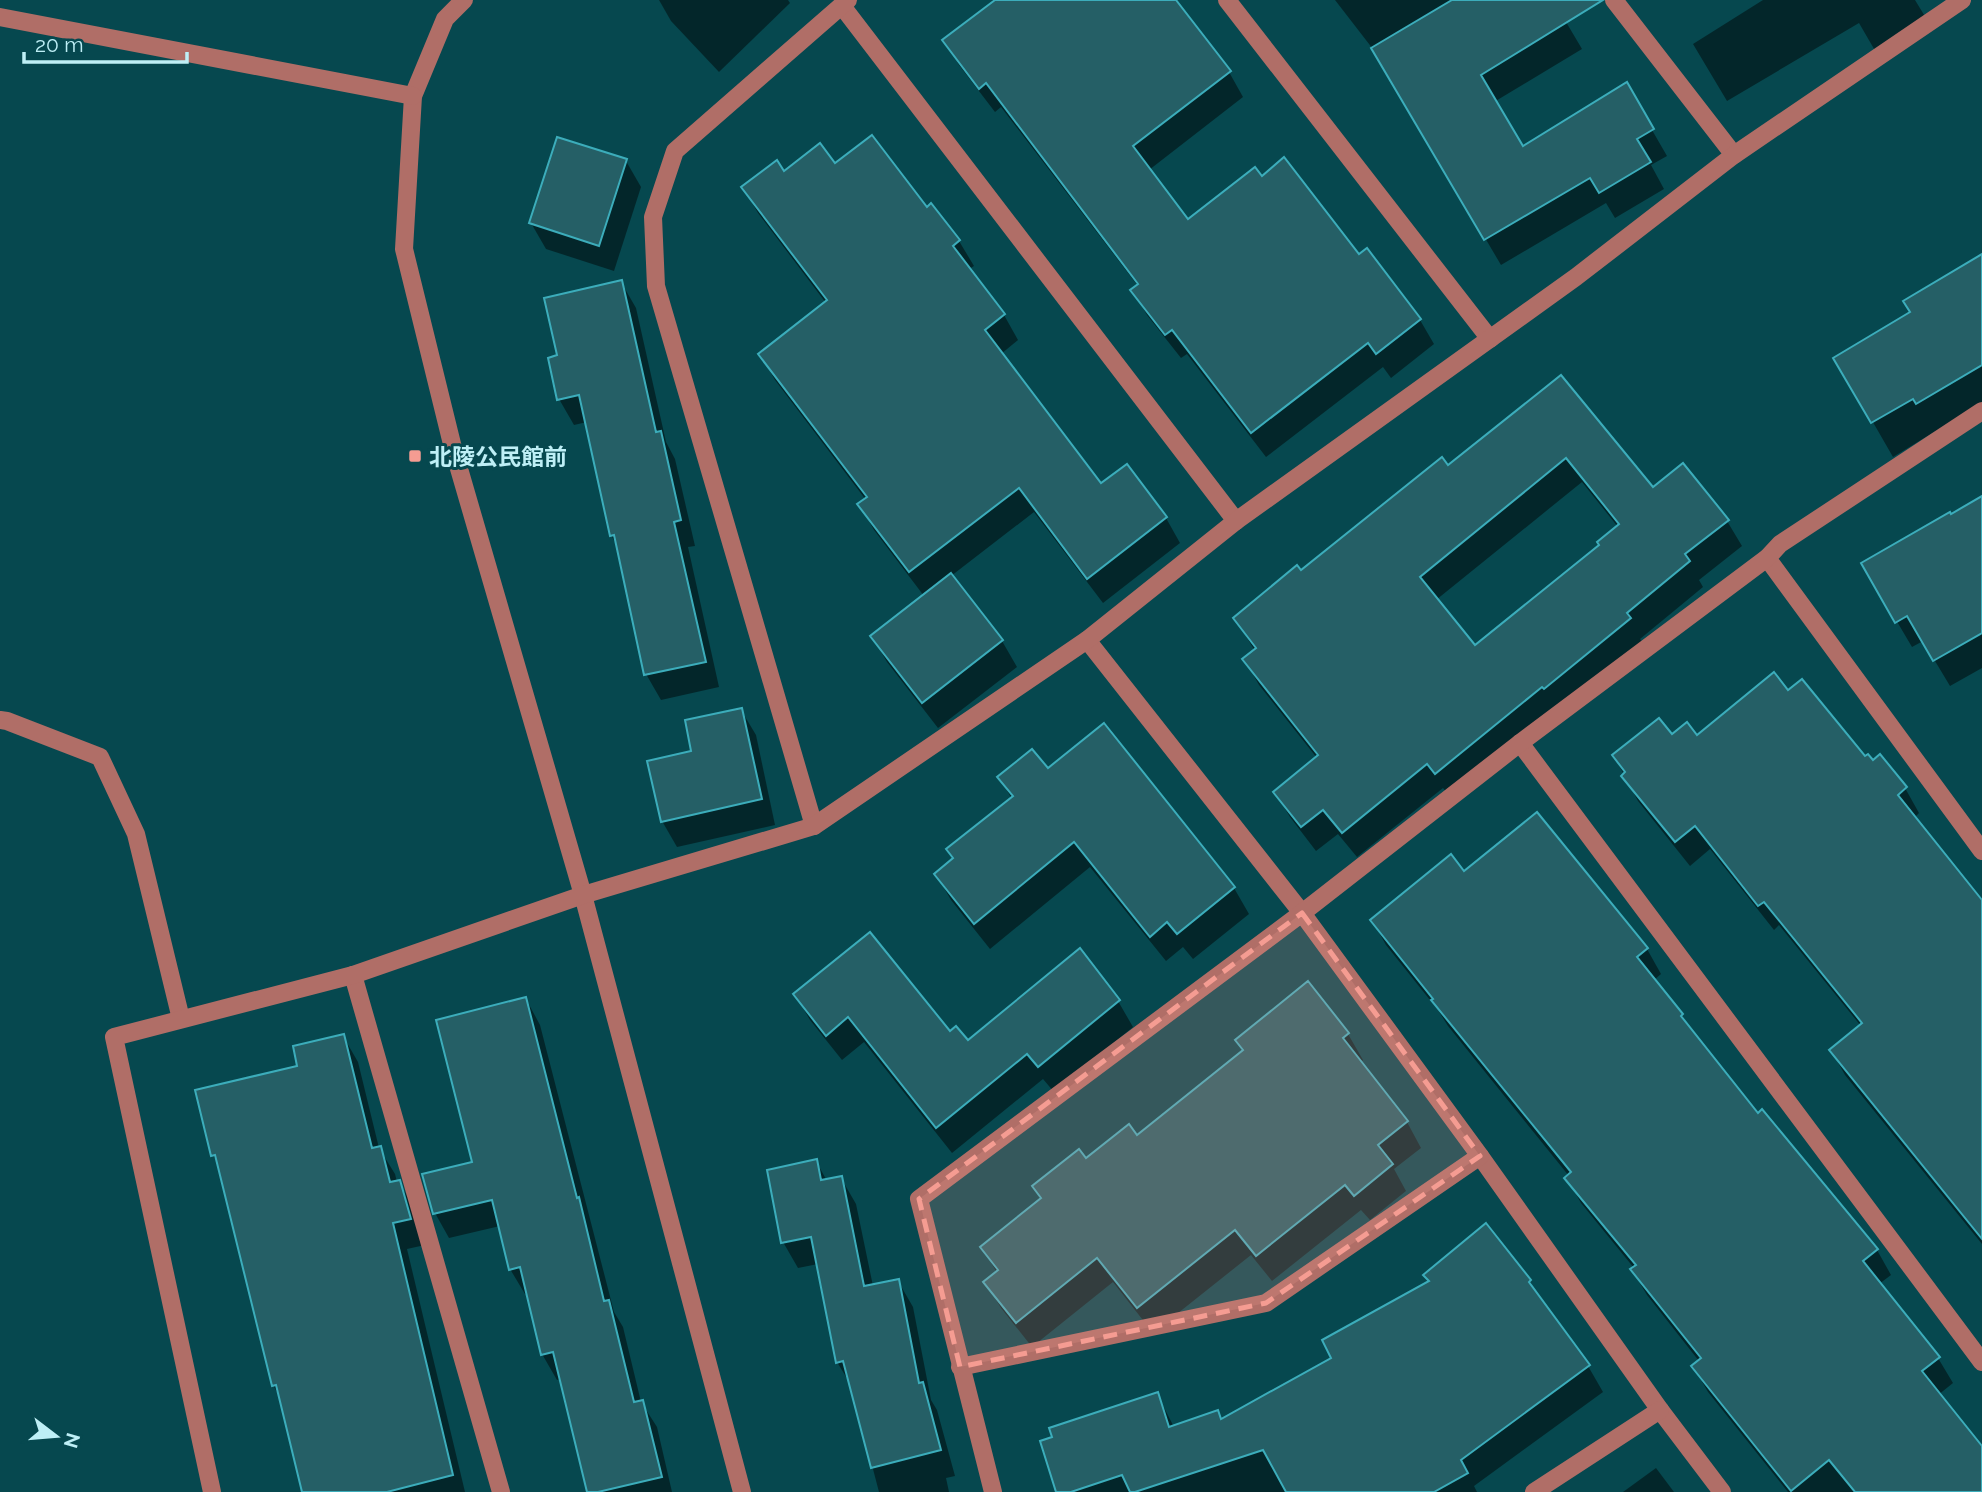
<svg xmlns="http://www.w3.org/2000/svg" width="1982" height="1492" font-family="Raleway,'Noto Sans JP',sans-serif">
	<rect width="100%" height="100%" fill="#06484f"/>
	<!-- shadow -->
	<g fill="#0007" fill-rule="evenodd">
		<polygon points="659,0 788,0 790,3 719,72 671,21"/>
		<polygon points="998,0 1173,0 1229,72 1243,97 1149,170 1188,221 1262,179 1358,256 1420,320 1434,344 1391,378 1383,367 1266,457 1187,354 1181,358 1147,315 1133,290 1138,286 1001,107 995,112 959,65 945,40"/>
		<polygon points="1335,0 1553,0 1582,49 1494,102 1522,148 1626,85 1667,156 1651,165 1664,189 1615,218 1606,203 1501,265 1376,53"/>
		<polygon points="1763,0 1915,0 1929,23 1877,54 1859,23 1727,101 1693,44"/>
		<polygon points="626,161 641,187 614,271 546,249 531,223"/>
		<polygon points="835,166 926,210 931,206 959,241 974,266 969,269 1004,315 1018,340 1001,354 1101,486 1166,518 1180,543 1103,603 1034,512 951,576 1002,641 1017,667 938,728 887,662 872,636 924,596 874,530 860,505 866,500 775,380 760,354 826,303 758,213 743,187 784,174"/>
		<polygon points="1982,256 1982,412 1934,432 1893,457 1836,358 1912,313"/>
		<polygon points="621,282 636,308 666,442 675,459 695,546 688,547 719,687 661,700 646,674 619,549 611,535 587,422 574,425 559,399 559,357"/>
		<path d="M1561 377 1653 490 1727 521 1742 546 1699 580 1703 587 1640 639 1644 644 1451 798 1443 788 1357 857 1338 834 1316 851 1290 817 1275 792 1317 758 1259 685 1245 660 1255 651 1235 618 1448 467ZM1582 482 1618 527 1601 546 1475 648 1436 600Z"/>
		<polygon points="1982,498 1982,668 1950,686 1923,641 1912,647 1863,564"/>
		<polygon points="1788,692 1865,759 1905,788 1919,813 1914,818 1982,907 1982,1244 1845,1075 1831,1050 1861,1026 1779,925 1774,930 1710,849 1690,866 1638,801 1614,756 1672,737 1697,737"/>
		<polygon points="741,710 756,735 775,825 677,847 662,821 694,752"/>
		<polygon points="1104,725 1234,888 1249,914 1193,959 1183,947 1166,961 1090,867 990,949 951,900 936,874 954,859 1012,799 999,777 1048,771"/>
		<polygon points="1537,815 1647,949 1661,974 1654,980 1682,1015 1691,1031 1758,1116 1877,1250 1891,1275 1879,1284 1938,1358 1953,1383 1938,1395 1982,1449 1982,1492 1788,1492 1708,1392 1693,1366 1699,1361 1647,1295 1632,1270 1634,1268 1581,1203 1567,1178 1569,1176 1448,1026 1438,1010 1386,945 1372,920 1464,873"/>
		<polygon points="1080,951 1118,1001 1133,1027 1054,1092 1043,1079 952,1153 864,1042 842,1060 810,1020 795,994 949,1033 967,1043"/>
		<polygon points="1307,984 1348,1034 1363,1060 1360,1063 1407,1122 1421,1148 1394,1169 1406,1191 1370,1220 1361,1210 1272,1281 1251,1255 1153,1333 1113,1282 1032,1347 1001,1308 986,1283 997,1273 983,1248 1041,1200 1034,1187 1086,1160 1137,1137 1244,1051"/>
		<polygon points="526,999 540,1025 614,1312 623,1327 641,1402 657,1427 672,1492 589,1492 562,1379 557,1380 542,1354 528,1293 525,1294 510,1269 500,1226 449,1238 435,1213 474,1163"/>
		<polygon points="343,1036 358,1062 379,1148 395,1174 397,1182 399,1182 414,1208 425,1245 407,1249 465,1492 304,1492 281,1399 273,1385 220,1168 213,1155 299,1067"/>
		<polygon points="816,1161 827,1181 841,1178 856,1204 873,1286 898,1281 913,1307 931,1400 937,1410 955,1476 946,1478 949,1492 879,1492 851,1385 837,1362 818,1264 798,1268 783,1242"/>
		<polygon points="1530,1281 1542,1303 1588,1366 1603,1392 1474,1486 1477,1492 1058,1492 1157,1394 1174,1427 1222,1420"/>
		<polygon points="1656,1468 1674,1492 1623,1492"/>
	</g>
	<!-- building -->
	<g fill="#255f66" stroke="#3cadbb" stroke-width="2" fill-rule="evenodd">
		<polygon points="995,0 1176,0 1231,71 1133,146 1188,219 1255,167 1262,176 1284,157 1359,254 1367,248 1421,319 1376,354 1368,343 1251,433 1172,330 1165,335 1130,290 1138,284 986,83 979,89 942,40"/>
		<polygon points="1452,0 1603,0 1481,75 1523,146 1627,82 1654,129 1637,139 1651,162 1599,193 1590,178 1484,240 1371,48"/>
		<polygon points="872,135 927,207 931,203 960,240 953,246 1005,314 985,330 1101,483 1127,464 1167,517 1087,579 1019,488 909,572 857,504 867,497 758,354 827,300 741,187 777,160 784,171 820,143 835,163"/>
		<polygon points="557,137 627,159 599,246 529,223"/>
		<polygon points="1982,254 1982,365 1916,404 1913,399 1871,423 1833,358 1910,312 1903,301"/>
		<polygon points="622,280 656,432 661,431 681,520 674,522 706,662 644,675 614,535 610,536 579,395 557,400 548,358 557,355 544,298"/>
		<path d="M1561 375 1653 487 1683 463 1729 520 1685 554 1690 561 1627 613 1631 618 1544 689 1542 687 1435 774 1427 764 1342 833 1323 810 1301 827 1273 792 1318 755 1242 659 1256 648 1233 618 1297 565 1301 570 1442 457 1448 465ZM1566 458 1619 524 1597 542 1599 545 1475 645 1420 577Z"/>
		<polygon points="1982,496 1982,633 1933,661 1907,616 1895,623 1861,563 1950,512 1951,514"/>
		<polygon points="951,573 1003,640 922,703 870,636"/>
		<polygon points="1774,672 1788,690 1802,679 1865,756 1868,754 1873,760 1880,754 1907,787 1898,795 1982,900 1982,1239 1829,1050 1862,1023 1764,902 1758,906 1695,826 1675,842 1621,776 1625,772 1612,755 1659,718 1672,734 1687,722 1697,735"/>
		<polygon points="742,708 762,799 661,822 647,761 691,751 685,720"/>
		<polygon points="1104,723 1235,887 1177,934 1167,922 1150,937 1074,842 974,924 934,874 953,858 946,849 1013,796 997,777 1032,749 1048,768"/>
		<polygon points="1537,812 1648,948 1637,957 1683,1014 1681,1016 1758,1113 1762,1109 1878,1249 1863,1261 1940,1357 1922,1371 1982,1446 1982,1492 1855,1492 1829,1460 1791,1491 1691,1366 1701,1358 1630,1269 1636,1265 1564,1178 1571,1172 1431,1000 1433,999 1370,920 1451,854 1464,871"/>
		<polygon points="870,932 950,1031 956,1026 968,1040 1080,948 1120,1000 1038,1067 1027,1054 936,1128 848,1017 826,1036 793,994"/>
		<polygon points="1308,981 1349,1033 1343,1038 1408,1121 1378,1145 1393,1164 1354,1196 1345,1185 1256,1256 1235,1230 1137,1308 1097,1258 1016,1323 983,1282 998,1270 980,1247 1041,1198 1032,1186 1079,1149 1086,1158 1129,1124 1137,1135 1243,1050 1235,1040"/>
		<polygon points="526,997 577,1198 579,1197 604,1301 609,1300 634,1402 643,1400 662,1477 598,1492 587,1492 553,1352 541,1355 520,1267 509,1270 492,1200 433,1214 422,1174 472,1162 436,1020"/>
		<polygon points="344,1034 372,1148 381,1146 390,1182 400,1180 411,1219 393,1223 453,1475 387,1492 302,1492 276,1385 272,1386 215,1155 211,1156 195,1090 297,1066 293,1046"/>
		<polygon points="817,1159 821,1180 842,1176 864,1286 899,1279 919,1383 923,1382 941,1450 871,1468 843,1361 836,1363 811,1237 781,1243 767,1170"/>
		<polygon points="1486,1223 1531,1280 1529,1282 1590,1365 1461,1460 1468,1473 1434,1492 1286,1492 1263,1450 1135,1492 1130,1492 1122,1475 1071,1492 1056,1492 1040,1441 1052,1437 1049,1428 1158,1392 1169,1427 1218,1410 1221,1419 1331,1358 1322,1340 1429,1281 1423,1275"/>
	</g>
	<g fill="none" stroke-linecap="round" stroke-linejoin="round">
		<!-- minor -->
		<g stroke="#b06e67" stroke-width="18">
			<polyline points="464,0 445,19 413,96 404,249 453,448 583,895 742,1492"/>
			<polyline points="1227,0 1490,339"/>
			<polyline points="1614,0 1734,155"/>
			<polyline points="842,6 1236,521"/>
			<polyline points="0,17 413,96"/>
			<polyline points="1767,558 1982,851"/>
			<polyline points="1087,640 1302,913 1480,1156 1660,1410 1722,1492"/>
			<polyline points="0,720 7,721 100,757 136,834 181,1019"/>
			<polyline points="1520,743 1982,1362"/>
			<polyline points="814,826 656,286 653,217 675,151 848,0"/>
			<polyline points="353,975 501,1492"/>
			<polyline points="960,1367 1266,1303 1480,1156"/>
			<polyline points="212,1492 114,1037 353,975 583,895 814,826 1087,640 1236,521 1576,277 1734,155 1962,0"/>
			<polyline points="993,1492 919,1199 1302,913 1520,743 1767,558 1780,544 1982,411"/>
			<polyline points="1534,1492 1660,1410"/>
		</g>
	</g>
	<!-- marked area -->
	<path fill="#f59c92" fill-opacity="0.2" stroke="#f59c92" stroke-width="5" stroke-dasharray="14 9" stroke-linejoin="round" d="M1302 913 1480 1156 1266 1303 960 1367 919 1199Z"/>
	<!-- markers -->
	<rect fill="#f59c92" stroke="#06484f" stroke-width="2.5" x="408" y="449" width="14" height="14" rx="3.5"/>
	<g text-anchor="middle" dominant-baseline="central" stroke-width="6" stroke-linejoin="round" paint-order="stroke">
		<!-- poi labels -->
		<g font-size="23" font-weight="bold" fill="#beeff6" stroke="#06484f" text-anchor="start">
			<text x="429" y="456">北陵公民館前</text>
		</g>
	</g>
	<!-- north arrow -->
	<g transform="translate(56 1436) rotate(106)" stroke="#06484f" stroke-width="5" paint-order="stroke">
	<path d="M0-5L12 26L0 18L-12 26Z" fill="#beeff6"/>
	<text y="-10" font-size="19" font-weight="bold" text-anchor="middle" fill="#beeff6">N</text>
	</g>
	<!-- scale -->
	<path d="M24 52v10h163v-10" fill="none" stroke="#beeff6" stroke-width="3.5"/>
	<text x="35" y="52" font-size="21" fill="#beeff6" stroke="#06484f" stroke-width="5" paint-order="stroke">20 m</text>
</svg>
